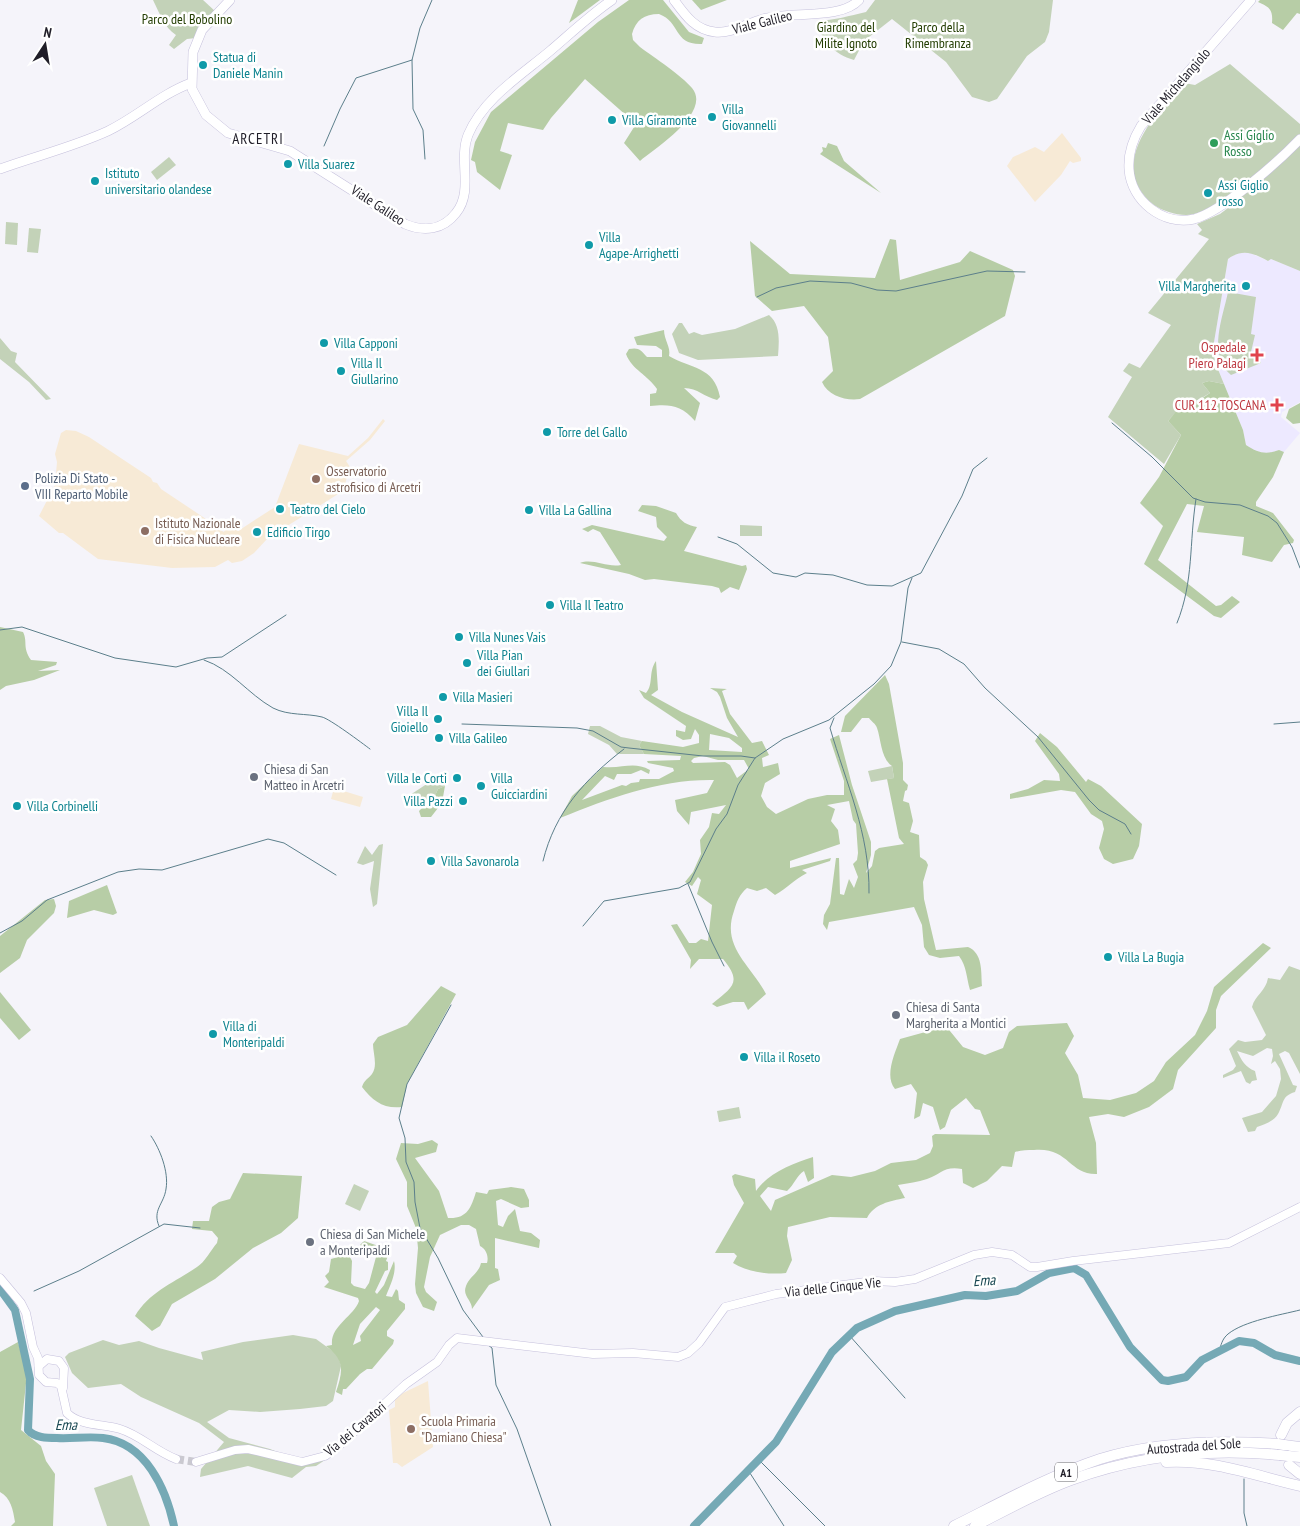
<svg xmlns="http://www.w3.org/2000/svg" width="1300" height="1526" font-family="'PT Sans Narrow',sans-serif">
	<rect width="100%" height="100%" fill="#f5f4fa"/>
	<!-- built -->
	<polygon fill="#ede9ff" points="1248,252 1268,261 1271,259 1300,271 1300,402 1282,412 1281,417 1300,433 1284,452 1279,450 1269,454 1255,451 1246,445 1243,430 1215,362 1213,348 1228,259 1237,253"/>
	<!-- education -->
	<g fill="#f7ead6">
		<polygon points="1062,133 1081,158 1081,161 1073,163 1070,161 1061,175 1035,202 1007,166 1013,157 1035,147 1044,152"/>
		<polygon points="383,419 385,421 370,440 346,461 350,467 343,491 268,538 254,553 242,561 232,563 228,560 215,567 172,568 98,559 63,533 59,533 39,516 55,485 57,462 55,454 61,433 66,430 76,431 89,437 151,478 153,482 157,483 161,489 212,523 213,526 224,532 226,527 231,527 238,531 275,507 299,444 348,456 368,438"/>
		<polygon points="334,788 363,797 360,807 331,799"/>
		<polygon points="428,1381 433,1447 402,1467 397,1463 393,1463 389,1410 395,1407 395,1399 403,1393"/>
	</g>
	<!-- green -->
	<g fill="#c3d2b8">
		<path d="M153 0H203L216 12 196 38 187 39 174 49 169 45 176 35C164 27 160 14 153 0Z"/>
		<path d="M875 0H1053L1049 32 1045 42 1027 56 997 99 989 102 972 97 946 62 892 19 864 41 854 60C834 54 821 41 817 21 835 20 849 16 866 12Z"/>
		<path d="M1230 64 1300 124V134C1280 154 1220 208 1194 214 1182 217 1164 212 1154 205 1105 166 1155 114 1184 83L1195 85Z"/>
		<path d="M1300 145V271L1271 259 1268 261C1253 253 1243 248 1228 259L1213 348 1215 362 1224 384 1209 381 1202 383 1210 393C1191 405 1184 403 1168 421L1181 435 1164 464 1108 417 1132 377 1123 371 1129 363 1140 368 1171 325 1148 313 1209 239 1198 234 1202 230 1197 224 1220 214 1232 205Z"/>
		<polygon points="169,157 176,165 157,180 151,172"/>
		<polygon points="6,222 18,223 17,245 5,244"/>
		<polygon points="29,228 41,229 38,253 27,252"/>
		<path d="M1228 292 1256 297 1251 334 1255 335 1251 352 1255 353 1261 363 1231 375C1207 355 1223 317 1228 292Z"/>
		<path d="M769 315C781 325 779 342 778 356L698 360 679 353 672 334 679 323H682L689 334 694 332 702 335 735 329Z"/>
		<polygon points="0,338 11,351 17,353 15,362 51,399 46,400 29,382 0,359"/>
		<polygon points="740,525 762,526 762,536 740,536"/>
		<polygon points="590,726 600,726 621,737 642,741 639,745 644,754 617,754 609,745 588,734"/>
		<polygon points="892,766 894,778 871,782 868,771"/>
		<polygon points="445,772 445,786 438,789 433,800 425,797 414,798 410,795"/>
		<polygon points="383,844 377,904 373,907 370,889 374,861 363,865 357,863 365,846 372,855 379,845"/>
		<path d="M1289 966 1300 970V1074L1289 1053 1285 1051 1279 1054 1293 1085 1297 1086 1295 1092C1281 1096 1284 1104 1278 1114 1274 1121 1264 1125 1257 1127L1255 1131 1248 1132 1242 1118 1262 1112 1276 1096 1281 1079 1280 1069 1275 1061 1271 1064 1273 1056 1272 1049 1267 1048 1253 1056 1237 1051C1242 1061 1245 1067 1255 1071L1257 1080 1252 1081 1250 1084 1246 1082 1241 1071 1223 1078V1075L1233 1070 1236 1066 1229 1049 1238 1040 1245 1042 1262 1040 1266 1035 1252 1007C1255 995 1266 991 1268 978L1280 980Z"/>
		<polygon points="739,1107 741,1118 719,1122 717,1111"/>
		<polygon points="354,1184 369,1191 360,1211 345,1204"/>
		<polygon points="293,1335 316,1339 338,1355 341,1366 333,1401 326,1406 300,1409 260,1412 229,1410 207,1422 229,1438 270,1449 295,1459 315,1456 336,1444 337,1452 316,1466 306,1467 292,1478 248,1466 200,1477 201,1469 224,1442 199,1423 141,1397 121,1384 88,1388 72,1373 65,1357 69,1353 103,1340 119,1345 139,1341 159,1348 203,1360 201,1352 243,1342"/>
		<polygon points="132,1475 150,1526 107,1526 94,1488"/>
	</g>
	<!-- forest -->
	<g fill="#b7cda6" fill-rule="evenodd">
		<polygon points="578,0 600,0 569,23"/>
		<path d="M629 0H663L689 32 704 38 702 44C673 45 681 22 659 14 644 14 636 20 632 34L633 40 640 47C655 58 681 75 692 88 712 112 656 148 640 161L624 143 636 124 585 79 551 118 543 130 508 123 500 151 512 155 500 190 477 172 475 162 471 160 475 142 491 112 598 22Z"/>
		<polygon points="692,0 727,0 701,10"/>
		<path d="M1260 0H1300V14L1297 13 1283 30 1272 23C1273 10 1270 7 1258 2Z"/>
		<polygon points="828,143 837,146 844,161 881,193 820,154 823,151 822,147 826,148"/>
		<path d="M890 239 896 240 900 280 960 262 970 251 1013 270 1015 276 1005 316 860 399C846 401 828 396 822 382L833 371 828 337 804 306 772 311 755 296 750 241 790 274 875 278Z"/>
		<path d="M664 330C664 340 671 347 669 356 691 369 714 366 720 397L717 400C704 397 698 388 684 388L700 403 695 421C681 405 670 404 650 406V394L656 393 657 389C648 375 632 370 626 354L629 349C639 347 641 350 647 357H662V350L656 346 637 345 634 337Z"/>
		<path d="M1209 381 1224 384 1243 430 1246 445C1258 453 1266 455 1279 450L1284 452 1273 477 1256 502V506L1273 513 1294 540 1293 543 1284 545 1272 562 1242 555 1244 537 1197 532 1204 506 1187 504 1158 560 1216 606 1221 605 1232 596 1240 602 1221 618 1214 616 1144 564 1163 526 1140 503 1159 477 1181 435 1168 421 1181 406 1198 401 1210 393 1202 383Z"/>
		<polygon points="1300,403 1300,423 1293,424 1286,418 1289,409"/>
		<path d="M642 505 656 506 676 513C681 522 687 525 697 527L684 551 742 566 746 565 747 569 739 590 730 587 721 593 719 588 712 586 654 579 645 580 629 574 580 563C593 558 607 568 621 565L600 532 593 529 588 532 582 529 592 525 664 541 667 537 657 527 656 517 638 511Z"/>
		<path d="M0 627 23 632C28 642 22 647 31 660L57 662 56 665 38 671 60 670 34 680 6 686 0 690Z"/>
		<path d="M656 661 658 690 651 695 682 712 738 737 727 718 720 697 717 692 710 688 727 689 722 691 730 714 752 743 762 741 769 755 762 758 763 767 778 763 780 774 765 783 761 796 767 807 776 814 808 799 827 795H844V781L830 739 839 735 852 785 871 842V855L866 873 872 866 875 851 879 848 904 844 899 838 887 779 894 778 892 766C881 759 881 739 877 728 876 724 871 721 869 718H862L851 732H841L845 716 885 675 889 684 903 763V780L908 785 907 790 905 791 903 801 909 803 913 821 910 832 919 835 920 857 926 861 928 865 923 882 924 899 936 950 968 947C983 953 981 972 982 986L970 990C966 976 967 967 959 956L940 958 929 955 924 947 922 925 914 907 829 922 827 930 823 924 824 915 830 904 836 858H839L840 894 844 895 849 879 854 888 858 877 853 864 857 860 858 853 856 824 853 820 849 801 827 805 835 809 831 821 838 830 840 844 790 861V868L831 858 830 861 802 870 807 873C793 880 788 888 775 895L766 888 757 891 747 888C739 895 737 901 734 911 721 947 751 965 766 994L748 1010 744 1002H733L717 1007 712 1004C732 987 743 983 723 959H699L690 969 691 960 671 925 677 924 689 943H696L701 939 708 941 712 905 697 894 701 880 698 877 692 886 685 882 693 872 701 854 700 840 709 827 712 813 719 814 726 805 691 812 689 825 677 811 675 800 707 793 714 780C660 779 610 798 560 818L572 796 603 767C623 769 633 761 650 770L649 774 641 770 631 774H617L614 780 605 776 582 800 622 785 626 786 631 783 639 782 640 779H659L674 771 673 768 648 763 647 761 680 760 681 756 644 754 639 745 642 741 683 747 699 743V735L695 729 691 739 683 740 676 736V730L685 732 686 726 644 698 639 690 646 693C654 684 648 672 656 661ZM710 734 729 738 742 748V752L709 750ZM703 756 718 760H744L749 769 737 778 730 765 725 762 693 763 691 761 694 758Z"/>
		<polygon points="1040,733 1057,747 1086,782 1088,779 1101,786 1142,824 1139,846 1133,859 1113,864 1104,859 1099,848 1104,829 1102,821 1091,814 1075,792 1061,790 1010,799 1010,794 1028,789 1044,780 1060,781 1059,774 1035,741"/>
		<polygon points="445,786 441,808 438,808 431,817 421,817 419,811 424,806 421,804 413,807 414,798 425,797 433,800 438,789"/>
		<polygon points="107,885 117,913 113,915 94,910 67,918 69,901"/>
		<polygon points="54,899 56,906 54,913 27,940 20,958 0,973 0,936 45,900"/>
		<path d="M1263 943 1271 948 1221 996 1216 1010V1028L1178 1070 1173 1089 1149 1107 1124 1117 1108 1114 1089 1117 1096 1143 1097 1174C1069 1175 1069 1147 1034 1150 1027 1150 1022 1150 1015 1152L1012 1167 1002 1166 987 1181 973 1188 963 1183 962 1169C943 1166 942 1174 927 1179 918 1182 908 1183 898 1185L905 1198C890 1201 874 1204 867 1218L830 1217 788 1227 787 1236 792 1260 786 1273C769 1275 747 1272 733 1263L737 1256 734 1253H715L744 1203 734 1185 732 1176 735 1174 755 1179 756 1191C768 1173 792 1164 813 1157L814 1178 808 1182 804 1171C797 1175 794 1185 787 1191L768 1187 760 1196 771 1211 775 1200 832 1175 851 1177 875 1171 891 1163 916 1160 930 1153 933 1146 932 1136 935 1134 990 1135 980 1110 975 1109 966 1098 951 1110 945 1127 940 1130 933 1107 923 1103 920 1116 914 1119 917 1093 911 1084 895 1089C884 1076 895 1053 900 1039L929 1031 937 1022 941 1020 963 1047 985 1055 1003 1048 1009 1032 1017 1026 1067 1023 1074 1036 1065 1053 1078 1075 1083 1098 1110 1100 1136 1093 1154 1081 1166 1062 1195 1035 1207 1011 1214 987Z"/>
		<path d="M441 986 456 994 407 1084 402 1107C383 1109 373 1101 362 1087 364 1080 368 1079 372 1074 378 1066 373 1053 373 1044L378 1037 407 1025Z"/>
		<polygon points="0,992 31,1030 19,1040 0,1018"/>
		<path d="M432 1140 438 1144 436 1152 415 1158 439 1191 448 1218C467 1219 471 1208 476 1192L487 1194 489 1190 511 1187 524 1189 529 1200V1207L521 1208 501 1199 496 1201 498 1225 503 1227 508 1216 515 1209 520 1231 531 1233 540 1240 539 1248 495 1238V1268L498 1269 500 1280 489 1285 472 1309C472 1300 462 1296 466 1286 469 1277 479 1273 481 1263H487C489 1256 486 1249 480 1246L476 1229 469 1225H461L440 1235 430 1257 424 1287 426 1292 437 1302 434 1311 423 1307 416 1293 415 1284 418 1248 416 1228 407 1206V1182L396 1159 401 1143 418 1144Z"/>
		<path d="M243 1173 302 1176 298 1218 281 1233 253 1248 215 1279 172 1304 160 1326 152 1331 135 1316C150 1291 174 1283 197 1267 205 1262 211 1250 217 1243L218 1238 212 1231 192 1229 193 1221H209L212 1207 219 1202 230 1199Z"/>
		<path d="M364 1241 390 1250 386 1261 388 1262V1270L385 1271 375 1292 377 1294 384 1285 394 1261C397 1272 390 1286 386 1296L392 1297 396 1289 398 1291 399 1300 405 1304V1309L387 1331V1336L394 1340 393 1344 372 1369H367L360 1374 346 1389H343L342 1395 336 1392C343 1371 345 1360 326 1346L332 1345C330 1326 354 1316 359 1301L358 1298 324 1287 329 1282 325 1276 329 1272 331 1259C339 1257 348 1250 352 1261L351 1283 354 1286 365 1289 369 1283 376 1257 360 1245ZM376 1307 380 1310 360 1336 361 1341 353 1345 360 1324Z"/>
		<path d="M18 1342 27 1374 21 1430 41 1446 46 1461 55 1474 53 1526H11L15 1522C13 1510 11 1498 0 1492V1352Z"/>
	</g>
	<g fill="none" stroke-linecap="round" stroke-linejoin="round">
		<!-- stream -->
		<g stroke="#5c7f8b" stroke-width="1">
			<polyline points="324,146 340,109 356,78 412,60"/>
			<polyline points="425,159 423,130 413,109 412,60 420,28 432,0"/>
			<polyline points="757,297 776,288 810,281 851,283 877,290 896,291 987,271 1025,272"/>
			<polyline points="1112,423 1152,457 1193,498 1205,502 1240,505 1268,516 1277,523 1292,547 1300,568"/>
			<polyline points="718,537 737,544 773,573 796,577 805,573 833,575 867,585 892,586 921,573 962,496 973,469 987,458"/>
			<path d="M1177 623C1194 581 1189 543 1196 499"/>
			<polyline points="0,630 22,627 115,658 176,667 207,658 222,657 286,615"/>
			<polyline points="902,642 939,649 964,664 985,688 1038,737 1089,800 1099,810 1125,824 1131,834"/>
			<path d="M204 660C231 669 248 694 273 708 289 716 306 713 322 717 330 719 362 743 370 749"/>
			<path d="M834 718 830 728C846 783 870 834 869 893"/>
			<polyline points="462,724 577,728 593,731 621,747 629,748 703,756 741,756 755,758"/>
			<polyline points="1274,724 1300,722"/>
			<path d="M543 861C555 812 585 779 624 749"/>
			<polyline points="688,884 712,942 724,966"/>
			<polyline points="583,926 604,901 679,888 690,882 716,829 727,814 738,785 755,758 783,739 829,720 874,684 891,666 901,642 908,588 912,578"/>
			<polyline points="0,933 22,921 47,900 118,872 139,869 162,870 268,839 284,843 336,875"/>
			<polyline points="451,1005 407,1084 399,1118 405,1138 406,1162 414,1182 415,1202 420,1228 438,1258 463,1310 483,1337"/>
			<path d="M151 1136C160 1149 169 1172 166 1189 164 1204 152 1210 159 1226"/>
			<polyline points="34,1291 79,1271 164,1224 200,1228"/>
			<polyline points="849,1335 905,1398"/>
			<polyline points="488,1345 492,1348 496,1385 517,1429 551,1526"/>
			<path d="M1219 1352C1221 1345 1222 1339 1228 1334 1244 1321 1280 1315 1300 1310"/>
			<polyline points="759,1460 825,1526"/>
			<polyline points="748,1470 784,1526"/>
			<polyline points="1244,1479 1244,1513 1247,1526"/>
		</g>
		<!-- river -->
		<g stroke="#75a9b5" stroke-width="8">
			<path d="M0 1289 15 1310 30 1379 28 1430C35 1438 47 1438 57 1438 72 1439 88 1436 103 1438 146 1443 166 1489 174 1526"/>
			<polyline points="694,1526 776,1442 832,1352 857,1328 895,1311 965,1295 986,1296 1017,1291 1049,1273 1074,1268 1086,1275 1130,1347 1162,1380 1168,1381 1186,1377 1202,1360 1239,1341 1254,1343 1275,1355 1300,1361"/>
		</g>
		<!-- secondary-tunnel -->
		<polyline stroke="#cac9d0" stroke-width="8" stroke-dasharray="8 4" stroke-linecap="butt" points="176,1459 196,1462"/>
		<defs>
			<g id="secondary">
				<path d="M0 1278 21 1303 26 1313 33 1347 38 1358 39 1375 46 1382 57 1383 61 1386 67 1413C80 1426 104 1424 120 1429 140 1435 155 1451 176 1459"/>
				<polyline points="39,1366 47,1359 59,1361 64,1368 63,1388"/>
				<polyline points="196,1462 235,1450 248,1449 302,1462 325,1456 339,1446 406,1384 437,1362 449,1345 457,1338 593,1354 633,1353 678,1357 688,1353 699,1343 725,1307 776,1294 873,1281 895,1282 915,1279 974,1255 992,1252 1012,1255 1030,1267 1037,1267 1073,1261 1229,1243 1300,1207"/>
			</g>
			<g id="primary">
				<path d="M230 0 202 30 193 52 192 89 206 115 228 133 290 151 405 224C424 232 443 230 456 213 474 191 458 160 468 135 483 99 520 76 550 51 570 34 590 15 612 0"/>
				<path d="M674 0C685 15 695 30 715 32 730 34 748 23 763 19 791 11 841 20 859 0"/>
				<path d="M1251 0 1141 126C1133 139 1128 154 1129 169 1131 201 1163 226 1194 219 1222 212 1279 161 1300 139"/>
				<path d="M0 169C36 156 73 147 108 131 137 117 161 94 191 83"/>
			</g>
			<g id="highway">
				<polyline points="1281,1435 1287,1423 1300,1412"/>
				<polyline points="1284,1445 1300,1447"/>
				<polyline points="1288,1456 1300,1457"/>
				<path d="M1166 1462C1211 1459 1257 1476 1300 1486"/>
				<polyline points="1289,1465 1300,1474"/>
				<path d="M954 1526C1002 1502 1049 1476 1100 1459 1157 1441 1219 1440 1278 1444"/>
				<path d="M975 1526C1006 1510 1038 1492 1071 1480 1139 1455 1208 1448 1280 1455"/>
			</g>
		</defs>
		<!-- secondary casing -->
		<use href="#secondary" stroke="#c5c0dc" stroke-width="9"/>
		<!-- primary casing -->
		<use href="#primary" stroke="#c5c0dc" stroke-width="10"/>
		<!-- highway casing -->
		<use href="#highway" stroke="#c5c0dc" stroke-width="11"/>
		<!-- secondary -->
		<use href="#secondary" stroke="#fff" stroke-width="8"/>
		<!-- primary -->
		<use href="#primary" stroke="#fff" stroke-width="9"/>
		<!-- highway -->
		<use href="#highway" stroke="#fff" stroke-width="10"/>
		<defs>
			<g id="highway-bridge">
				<polyline points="1278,1444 1284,1445"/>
				<polyline points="1280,1455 1288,1456"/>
			</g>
		</defs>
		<!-- highway-bridge casing -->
		<use href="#highway-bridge" stroke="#c5c0dc" stroke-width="11" stroke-linecap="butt"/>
		<!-- highway-bridge -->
		<use href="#highway-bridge" stroke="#fff" stroke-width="10"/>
	</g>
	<!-- markers -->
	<g fill="#0f9aa8" stroke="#fff" stroke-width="2">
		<circle cx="203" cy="65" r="5"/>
		<circle cx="712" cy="117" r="5"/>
		<circle cx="612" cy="120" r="5"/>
		<circle cx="288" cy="164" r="5"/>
		<circle cx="95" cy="181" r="5"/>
		<circle cx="1208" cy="193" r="5"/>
		<circle cx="589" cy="245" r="5"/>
		<circle cx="1246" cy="286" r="5"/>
		<circle cx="324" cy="343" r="5"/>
		<circle cx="341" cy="371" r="5"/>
		<circle cx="547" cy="432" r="5"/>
		<circle cx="280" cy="509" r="5"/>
		<circle cx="529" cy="510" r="5"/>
		<circle cx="257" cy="532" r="5"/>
		<circle cx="550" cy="605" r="5"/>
		<circle cx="459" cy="637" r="5"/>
		<circle cx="467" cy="663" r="5"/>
		<circle cx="443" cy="697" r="5"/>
		<circle cx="438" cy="719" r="5"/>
		<circle cx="439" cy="738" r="5"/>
		<circle cx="457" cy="778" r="5"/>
		<circle cx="481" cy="786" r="5"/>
		<circle cx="463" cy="801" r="5"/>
		<circle cx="17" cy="806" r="5"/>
		<circle cx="431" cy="861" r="5"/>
		<circle cx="1108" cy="957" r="5"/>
		<circle cx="213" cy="1034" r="5"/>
		<circle cx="744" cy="1057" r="5"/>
	</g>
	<circle fill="#2e9e5b" stroke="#fff" stroke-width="2" cx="1214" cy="143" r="5"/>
	<g fill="#e0444e" stroke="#fff" stroke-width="2">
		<path d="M1254.5 347.5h5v5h5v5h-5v5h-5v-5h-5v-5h5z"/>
		<path d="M1274.5 397.5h5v5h5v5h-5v5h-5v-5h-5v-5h5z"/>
	</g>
	<g fill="#8d6e63" stroke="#fff" stroke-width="2">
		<circle cx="316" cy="479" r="5"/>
		<circle cx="145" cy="531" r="5"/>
		<circle cx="411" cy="1429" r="5"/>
	</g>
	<circle fill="#5c6f8a" stroke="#fff" stroke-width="2" cx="25" cy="486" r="5"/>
	<g fill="#6b7280" stroke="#fff" stroke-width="2">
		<circle cx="254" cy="777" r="5"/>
		<circle cx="896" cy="1015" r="5"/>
		<circle cx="310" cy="1242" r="5"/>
	</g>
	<g text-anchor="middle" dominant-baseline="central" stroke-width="5" stroke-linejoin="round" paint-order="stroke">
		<!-- shield labels -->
		<rect fill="#fff" stroke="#636268" stroke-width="1" x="1055" y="1462.5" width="22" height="19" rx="4"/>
		<g font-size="12" font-weight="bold" fill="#201e28">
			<text x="1066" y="1472">A1</text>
		</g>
		<!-- park labels -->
		<g font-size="14" fill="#233d02" stroke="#fff">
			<text x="187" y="19">Parco del Bobolino</text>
			<text x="846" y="27">Giardino del<tspan x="846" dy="16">Milite Ignoto</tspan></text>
			<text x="938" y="27">Parco della<tspan x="938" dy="16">Rimembranza</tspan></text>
		</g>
		<!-- street labels -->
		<g font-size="14" fill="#201e28" stroke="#fff">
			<text transform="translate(762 22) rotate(-14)">Viale Galileo</text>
			<text transform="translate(1176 86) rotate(-49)">Viale Michelangiolo</text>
			<text transform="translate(378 205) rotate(33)">Viale Galileo</text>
			<text transform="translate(833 1287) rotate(-6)">Via delle Cinque Vie</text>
			<text transform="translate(355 1429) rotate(-40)">Via dei Cavatori</text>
			<text transform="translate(1194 1446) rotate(-4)">Autostrada del Sole</text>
		</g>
		<!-- culture labels -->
		<g font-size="14" fill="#0d838f" stroke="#fff" text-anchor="start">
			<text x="213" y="57">Statua di<tspan x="213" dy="16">Daniele Manin</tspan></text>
			<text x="722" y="109">Villa<tspan x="722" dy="16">Giovannelli</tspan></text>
			<text x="622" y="120">Villa Giramonte</text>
			<text x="298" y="164">Villa Suarez</text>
			<text x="105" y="173">Istituto<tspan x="105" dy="16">universitario olandese</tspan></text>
			<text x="1218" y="185">Assi Giglio<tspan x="1218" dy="16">rosso</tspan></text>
			<text x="599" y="237">Villa<tspan x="599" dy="16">Agape-Arrighetti</tspan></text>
			<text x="1236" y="286" text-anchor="end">Villa Margherita</text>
			<text x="334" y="343">Villa Capponi</text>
			<text x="351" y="363">Villa Il<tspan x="351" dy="16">Giullarino</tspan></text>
			<text x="557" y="432">Torre del Gallo</text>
			<text x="290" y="509">Teatro del Cielo</text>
			<text x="539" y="510">Villa La Gallina</text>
			<text x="267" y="532">Edificio Tirgo</text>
			<text x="560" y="605">Villa Il Teatro</text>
			<text x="469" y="637">Villa Nunes Vais</text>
			<text x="477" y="655">Villa Pian<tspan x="477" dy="16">dei Giullari</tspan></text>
			<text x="453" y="697">Villa Masieri</text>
			<text x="428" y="711" text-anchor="end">Villa Il<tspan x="428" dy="16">Gioiello</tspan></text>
			<text x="449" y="738">Villa Galileo</text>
			<text x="447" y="778" text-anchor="end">Villa le Corti</text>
			<text x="491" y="778">Villa<tspan x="491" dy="16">Guicciardini</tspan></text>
			<text x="453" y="801" text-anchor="end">Villa Pazzi</text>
			<text x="27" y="806">Villa Corbinelli</text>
			<text x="441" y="861">Villa Savonarola</text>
			<text x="1118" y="957">Villa La Bugia</text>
			<text x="223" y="1026">Villa di<tspan x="223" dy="16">Monteripaldi</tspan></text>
			<text x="754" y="1057">Villa il Roseto</text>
		</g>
		<!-- leisure labels -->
		<g font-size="14" fill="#27864d" stroke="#fff" text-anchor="start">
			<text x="1224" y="135">Assi Giglio<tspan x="1224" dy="16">Rosso</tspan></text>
		</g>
		<!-- health labels -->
		<g font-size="14" fill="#be3a42" stroke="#fff" text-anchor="end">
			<text x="1246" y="347">Ospedale<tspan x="1246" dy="16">Piero Palagi</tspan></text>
			<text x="1266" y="405">CUR 112 TOSCANA</text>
		</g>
		<!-- education labels -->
		<g font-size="14" fill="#785e54" stroke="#fff" text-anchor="start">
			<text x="326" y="471">Osservatorio<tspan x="326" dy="16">astrofisico di Arcetri</tspan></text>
			<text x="155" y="523">Istituto Nazionale<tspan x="155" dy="16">di Fisica Nucleare</tspan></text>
			<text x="421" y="1421">Scuola Primaria<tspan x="421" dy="16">"Damiano Chiesa"</tspan></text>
		</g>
		<!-- service labels -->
		<g font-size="14" fill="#4e5e75" stroke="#fff" text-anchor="start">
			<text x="35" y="478">Polizia Di Stato -<tspan x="35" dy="16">VIII Reparto Mobile</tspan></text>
		</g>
		<!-- worship labels -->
		<g font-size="14" fill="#5b616d" stroke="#fff" text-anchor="start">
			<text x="264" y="769">Chiesa di San<tspan x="264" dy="16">Matteo in Arcetri</tspan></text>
			<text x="906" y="1007">Chiesa di Santa<tspan x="906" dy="16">Margherita a Montici</tspan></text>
			<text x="320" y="1234">Chiesa di San Michele<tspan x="320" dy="16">a Monteripaldi</tspan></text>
		</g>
		<!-- neighbourhood labels -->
		<g font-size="15" letter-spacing="1" fill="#201e28" stroke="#fff">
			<text x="258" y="138">ARCETRI</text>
		</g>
		<!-- water labels -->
		<g font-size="15" font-style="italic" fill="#194852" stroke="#fff">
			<text transform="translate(984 1280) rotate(-4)">Ema</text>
			<text x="66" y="1424">Ema</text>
		</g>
	</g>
	<!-- north arrow -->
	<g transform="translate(45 45) rotate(12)" stroke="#ffffff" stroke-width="4" paint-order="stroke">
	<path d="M0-4L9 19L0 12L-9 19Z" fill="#201e28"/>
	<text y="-8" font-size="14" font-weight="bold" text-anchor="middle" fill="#201e28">N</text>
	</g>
</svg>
